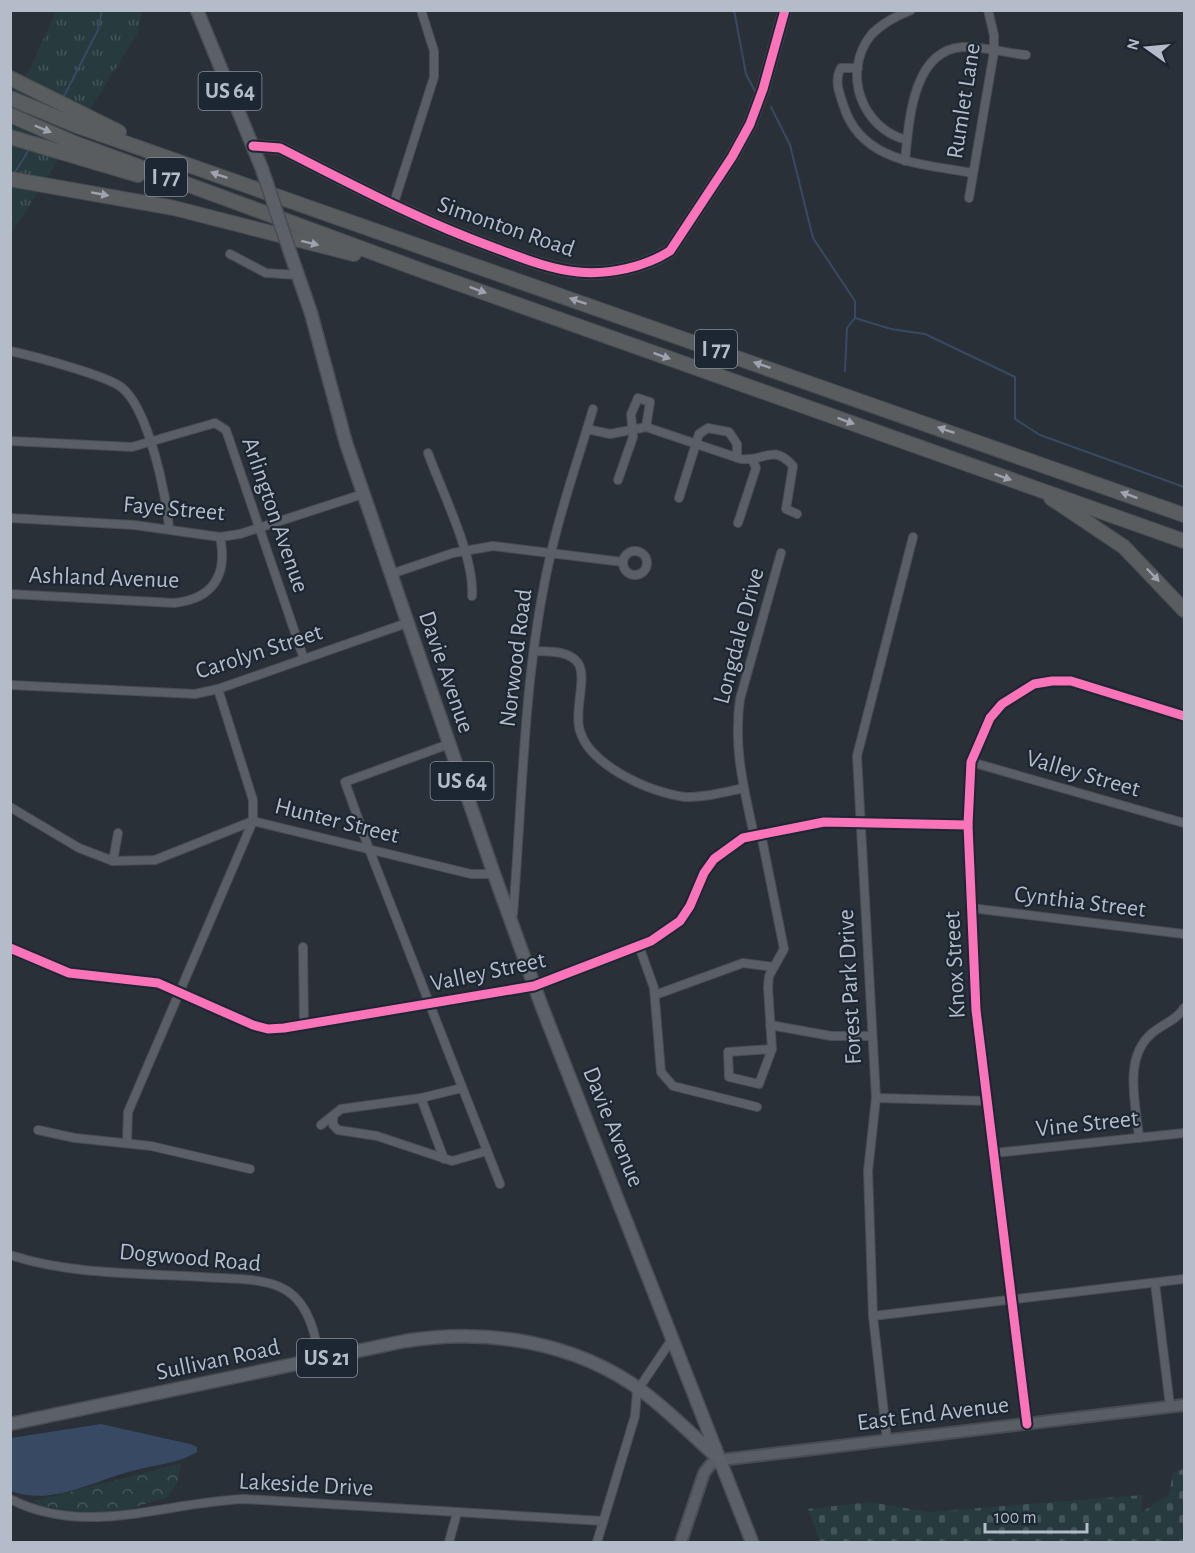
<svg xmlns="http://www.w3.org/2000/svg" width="1195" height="1553" font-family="'Alegreya Sans',sans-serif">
	<defs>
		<pattern id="grass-tufts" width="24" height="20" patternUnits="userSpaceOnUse" patternTransform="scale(1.5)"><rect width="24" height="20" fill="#273a3e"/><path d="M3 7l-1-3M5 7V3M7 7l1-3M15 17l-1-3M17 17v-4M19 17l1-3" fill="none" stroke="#445559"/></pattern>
		<pattern id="forest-crowns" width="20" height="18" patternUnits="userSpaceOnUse" patternTransform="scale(1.5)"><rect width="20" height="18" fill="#273a3e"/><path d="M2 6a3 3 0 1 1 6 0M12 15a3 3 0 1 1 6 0" fill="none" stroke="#445559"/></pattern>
		<pattern id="cemetery-stones" width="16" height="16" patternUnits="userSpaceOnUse" patternTransform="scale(1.5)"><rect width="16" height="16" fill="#273a3e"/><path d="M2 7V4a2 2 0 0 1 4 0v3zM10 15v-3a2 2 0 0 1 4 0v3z" fill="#445559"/></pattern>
	</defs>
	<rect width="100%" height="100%" fill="#2a3038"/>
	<!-- grass -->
	<polygon fill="url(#grass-tufts)" points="56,11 142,11 138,33 21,219 11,231 11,96 30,69"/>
	<!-- forest -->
	<polygon fill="url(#forest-crowns)" points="182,1463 177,1483 168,1497 119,1512 88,1513 38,1505 34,1501"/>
	<!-- cemetery -->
	<polygon fill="url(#cemetery-stones)" points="1184,1469 1184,1542 820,1542 808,1509 870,1502 928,1512 1143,1495 1141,1513 1169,1494 1173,1473"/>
	<!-- water -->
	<path fill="#384963" d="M101 1424 190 1444 197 1447V1452C177 1464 158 1464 136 1470 96 1479 53 1507 11 1491V1438Z"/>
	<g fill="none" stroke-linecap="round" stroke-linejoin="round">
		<!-- stream -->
		<g stroke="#384963" stroke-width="2">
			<polyline points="734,10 746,74 755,91"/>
			<polyline points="63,98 98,30 102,10"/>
			<polyline points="771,107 790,145 813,238 855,301 855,318 891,329 925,334 1015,377 1015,419 1040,435 1184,487"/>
			<polyline points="14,174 30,148"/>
			<polyline points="845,371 847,328 855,318"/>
		</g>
		<defs>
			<g id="street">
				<path d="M858 68H841C834 80 839 92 843 104 860 163 923 164 973 173"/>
				<path d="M907 140C862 129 841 73 871 35 882 23 896 16 911 10"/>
				<path d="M905 161C909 122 912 51 962 47 982 46 1006 53 1026 55"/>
				<polyline points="969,198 994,52 994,35 988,10"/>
				<polyline points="393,206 434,77 434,51 421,10"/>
				<polyline points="230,254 266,273 298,275"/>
				<path d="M10 351C33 356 105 375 121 387 148 407 167 496 169 529"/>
				<path d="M587 429 610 434 646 427 741 459C765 462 773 443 793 466L786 509 797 514"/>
				<polyline points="10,441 132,447 215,423 226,430 304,659"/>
				<path d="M428 453C442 492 475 557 472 596"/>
				<polyline points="618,480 633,437 631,414 638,398 650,402 646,427"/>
				<polyline points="679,498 699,434 708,428 729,432 737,444 737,458"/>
				<polyline points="10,518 134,525 220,537 240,534 363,494"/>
				<polyline points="738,523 756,468 753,461"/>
				<circle cx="635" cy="563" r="12"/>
				<polyline points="391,574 453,553 493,546 623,562"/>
				<path d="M10 594 174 603C213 599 228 575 220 537"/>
				<path d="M535 651C549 652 569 650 578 663 587 676 575 709 579 727 586 764 650 793 685 797 704 798 725 792 744 788"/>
				<polyline points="10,685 195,694 218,689 407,623"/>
				<polyline points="449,744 345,782 369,849 500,1184"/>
				<polyline points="971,762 1184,823"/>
				<polyline points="10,807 79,848 113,861 155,860 253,821 471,874 494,874"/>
				<polyline points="761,834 784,949 769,976 768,987 772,1049 759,1084 729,1077 728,1052 772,1049"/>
				<path d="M754 835C744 789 733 747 740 699L781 553"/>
				<polyline points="113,861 118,833"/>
				<polyline points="971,908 1184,934"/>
				<path d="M510 916 513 914C523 795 523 671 551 553 562 504 579 457 593 409"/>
				<polyline points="639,946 654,988 661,1072 673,1086 757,1107"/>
				<polyline points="303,947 304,1025"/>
				<polyline points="10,948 69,973 158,983 253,1025 268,1029 284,1028 534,986 651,941 680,921 690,906 704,873 714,859 743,838 824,822 968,825"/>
				<polyline points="655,995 743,963 774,967"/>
				<polyline points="770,1025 831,1036 872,1036"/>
				<polyline points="421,1098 444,1159"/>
				<polyline points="876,1098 988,1101"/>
				<polyline points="333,1118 333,1125 338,1130 377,1136 452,1161 487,1151"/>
				<polyline points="321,1125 341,1109 421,1098 462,1088"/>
				<polyline points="38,1130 75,1138 151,1146 250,1169"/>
				<path d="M1139 1138C1136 1104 1123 1059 1151 1034 1162 1024 1176 1021 1184 1008"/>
				<polyline points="127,1142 128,1112 253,821 253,800 218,689"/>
				<polyline points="994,1153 1184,1133"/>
				<path d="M10 1255C71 1275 139 1273 202 1277 227 1279 257 1277 280 1287 308 1299 316 1333 319 1360"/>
				<polyline points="1155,1283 1170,1406"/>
				<polyline points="873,1316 1184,1279"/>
				<polyline points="1027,1424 976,1010 968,825 971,762 990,718 1002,704 1034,684 1052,681 1071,681 1184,716"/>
				<polyline points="887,1440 873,1316 868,1171 876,1098 857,756 913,537"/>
				<path d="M10 1499C86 1538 165 1502 244 1499L603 1521"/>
				<polyline points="449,1542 457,1513"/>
				<polyline points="597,1542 635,1416 637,1391 672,1339"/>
			</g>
			<g id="secondary">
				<path d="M253 146 280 148C351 184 420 221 495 248 522 258 549 269 578 272 609 275 645 267 670 251L732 157 750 124 763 89 785 10"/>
				<polyline points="681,1542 704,1473 711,1464 721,1460 1184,1405"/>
			</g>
			<g id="primary">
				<polyline points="197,10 262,169"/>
				<polyline points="291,255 311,313 346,443 494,874 542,1007 752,1542"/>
				<path d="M10 1424 405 1341C486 1328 574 1341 642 1391 669 1411 693 1436 718 1458"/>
			</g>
			<g id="highway">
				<polyline points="10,78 119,132"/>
				<polyline points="10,98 80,127 1184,515"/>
				<polyline points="10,115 72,142 423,271 1184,541"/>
				<polyline points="10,137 138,175"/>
				<polyline points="10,179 174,208 354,254"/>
				<polyline points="1051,498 1124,547 1184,610"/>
			</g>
		</defs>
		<!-- street casing -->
		<use href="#street" stroke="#484c53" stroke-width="10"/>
		<!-- secondary casing -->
		<use href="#secondary" stroke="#484c53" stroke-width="14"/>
		<!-- primary casing -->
		<use href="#primary" stroke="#484c55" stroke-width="15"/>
		<!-- highway casing -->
		<use href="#highway" stroke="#474c53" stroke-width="16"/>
		<!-- street -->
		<use href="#street" stroke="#5a5e66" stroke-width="8"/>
		<!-- secondary -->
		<use href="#secondary" stroke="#595d64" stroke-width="10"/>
		<!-- primary -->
		<use href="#primary" stroke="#5c6168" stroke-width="12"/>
		<!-- highway -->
		<use href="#highway" stroke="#5a5d60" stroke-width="14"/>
		<defs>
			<polyline id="primary-bridge" points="262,169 291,255"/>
		</defs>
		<!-- primary-bridge casing -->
		<use href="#primary-bridge" stroke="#484c55" stroke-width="15" stroke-linecap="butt"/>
		<!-- primary-bridge -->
		<use href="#primary-bridge" stroke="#5c6168" stroke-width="12"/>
		<defs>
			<g id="cycleway">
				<path d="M253 146 280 148C351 184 420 221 495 248 522 258 549 269 578 272 609 275 645 267 670 251L732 157 750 124 763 89 785 10"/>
				<polyline points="10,948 69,973 158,983 253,1025 268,1029 284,1028 534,986 651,941 680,921 690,906 704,873 714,859 743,838 824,822 968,825"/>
				<polyline points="1027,1424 976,1010 968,825 971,762 990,718 1002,704 1034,684 1052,681 1071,681 1184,716"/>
			</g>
		</defs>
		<!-- cycleway casing -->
		<use href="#cycleway" stroke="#1d2633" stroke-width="13"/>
		<!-- cycleway -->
		<use href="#cycleway" stroke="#fb73b8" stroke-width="9"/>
	</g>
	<!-- one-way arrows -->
	<defs><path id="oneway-solid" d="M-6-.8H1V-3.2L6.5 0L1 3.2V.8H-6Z" transform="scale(1.5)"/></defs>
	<g fill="#9ea4af">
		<use href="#oneway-solid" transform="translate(43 129) rotate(23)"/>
		<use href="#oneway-solid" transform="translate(219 175) rotate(-161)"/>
		<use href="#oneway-solid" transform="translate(100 194) rotate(10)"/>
		<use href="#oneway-solid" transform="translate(310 243) rotate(14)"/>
		<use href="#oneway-solid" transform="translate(478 290) rotate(20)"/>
		<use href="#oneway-solid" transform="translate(578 301) rotate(-161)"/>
		<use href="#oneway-solid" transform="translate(662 356) rotate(20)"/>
		<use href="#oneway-solid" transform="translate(762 365) rotate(-161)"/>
		<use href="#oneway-solid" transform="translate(846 421) rotate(20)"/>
		<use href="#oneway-solid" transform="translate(946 430) rotate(-161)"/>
		<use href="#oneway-solid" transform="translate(1003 477) rotate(20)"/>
		<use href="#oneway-solid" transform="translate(1129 495) rotate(-160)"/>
		<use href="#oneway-solid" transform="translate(1153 575) rotate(46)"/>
	</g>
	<g text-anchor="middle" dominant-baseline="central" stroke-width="4.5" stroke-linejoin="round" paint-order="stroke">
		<!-- shield labels -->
		<g fill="#1d2633" stroke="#878f9c" stroke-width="1.5">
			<rect x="198.5" y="72" width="63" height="38" rx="4.5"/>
			<rect x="145" y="158" width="42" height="38" rx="4.5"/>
			<rect x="695" y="330" width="42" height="38" rx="4.5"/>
			<rect x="430.5" y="762" width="63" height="38" rx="4.5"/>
			<rect x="297" y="1339" width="60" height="38" rx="4.5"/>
		</g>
		<g font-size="22" font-weight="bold" fill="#b4bcc9">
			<text x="230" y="91">US 64</text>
			<text x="166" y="177">I 77</text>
			<text x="716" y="349">I 77</text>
			<text x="462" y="781">US 64</text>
			<text x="327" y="1358">US 21</text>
		</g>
		<!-- street labels -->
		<g font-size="24" fill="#b4bcc9" stroke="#1d2633">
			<text transform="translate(964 101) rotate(-81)">Rumlet Lane</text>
			<text transform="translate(506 227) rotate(19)">Simonton Road</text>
			<text transform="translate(174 509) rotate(5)">Faye Street</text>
			<text transform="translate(275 515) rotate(71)">Arlington Avenue</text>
			<text transform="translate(104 578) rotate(2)">Ashland Avenue</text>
			<text transform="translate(739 636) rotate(-75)">Longdale Drive</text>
			<text transform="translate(259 652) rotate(-18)">Carolyn Street</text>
			<text transform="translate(516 658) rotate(-83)">Norwood Road</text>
			<text transform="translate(446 672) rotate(71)">Davie Avenue</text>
			<text transform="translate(1083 774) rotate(16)">Valley Street</text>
			<text transform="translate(337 821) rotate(14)">Hunter Street</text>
			<text transform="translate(1080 902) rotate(7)">Cynthia Street</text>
			<text transform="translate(955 965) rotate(-93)">Knox Street</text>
			<text transform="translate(488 972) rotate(-12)">Valley Street</text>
			<text transform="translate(850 987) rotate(-93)">Forest Park Drive</text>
			<text transform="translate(1087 1124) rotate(-6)">Vine Street</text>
			<text transform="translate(613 1127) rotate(68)">Davie Avenue</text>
			<text transform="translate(190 1258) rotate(5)">Dogwood Road</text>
			<text transform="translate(218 1360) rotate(-12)">Sullivan Road</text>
			<text transform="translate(933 1414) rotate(-7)">East End Avenue</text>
			<text transform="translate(306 1485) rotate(3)">Lakeside Drive</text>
		</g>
	</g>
	<!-- border -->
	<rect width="1195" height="1553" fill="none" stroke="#b4bcc9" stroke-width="24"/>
	<!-- north arrow -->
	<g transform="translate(1147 48) rotate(285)" stroke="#1d2633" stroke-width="4.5" paint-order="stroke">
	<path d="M0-4.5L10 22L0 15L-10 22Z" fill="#b4bcc9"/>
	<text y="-9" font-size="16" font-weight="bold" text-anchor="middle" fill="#b4bcc9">N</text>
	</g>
	<!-- scale -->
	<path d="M985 1523v9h102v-9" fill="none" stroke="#b4bcc9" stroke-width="3"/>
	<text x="994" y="1523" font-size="18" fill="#b4bcc9" stroke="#1d2633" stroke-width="4.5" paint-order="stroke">100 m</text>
</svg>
